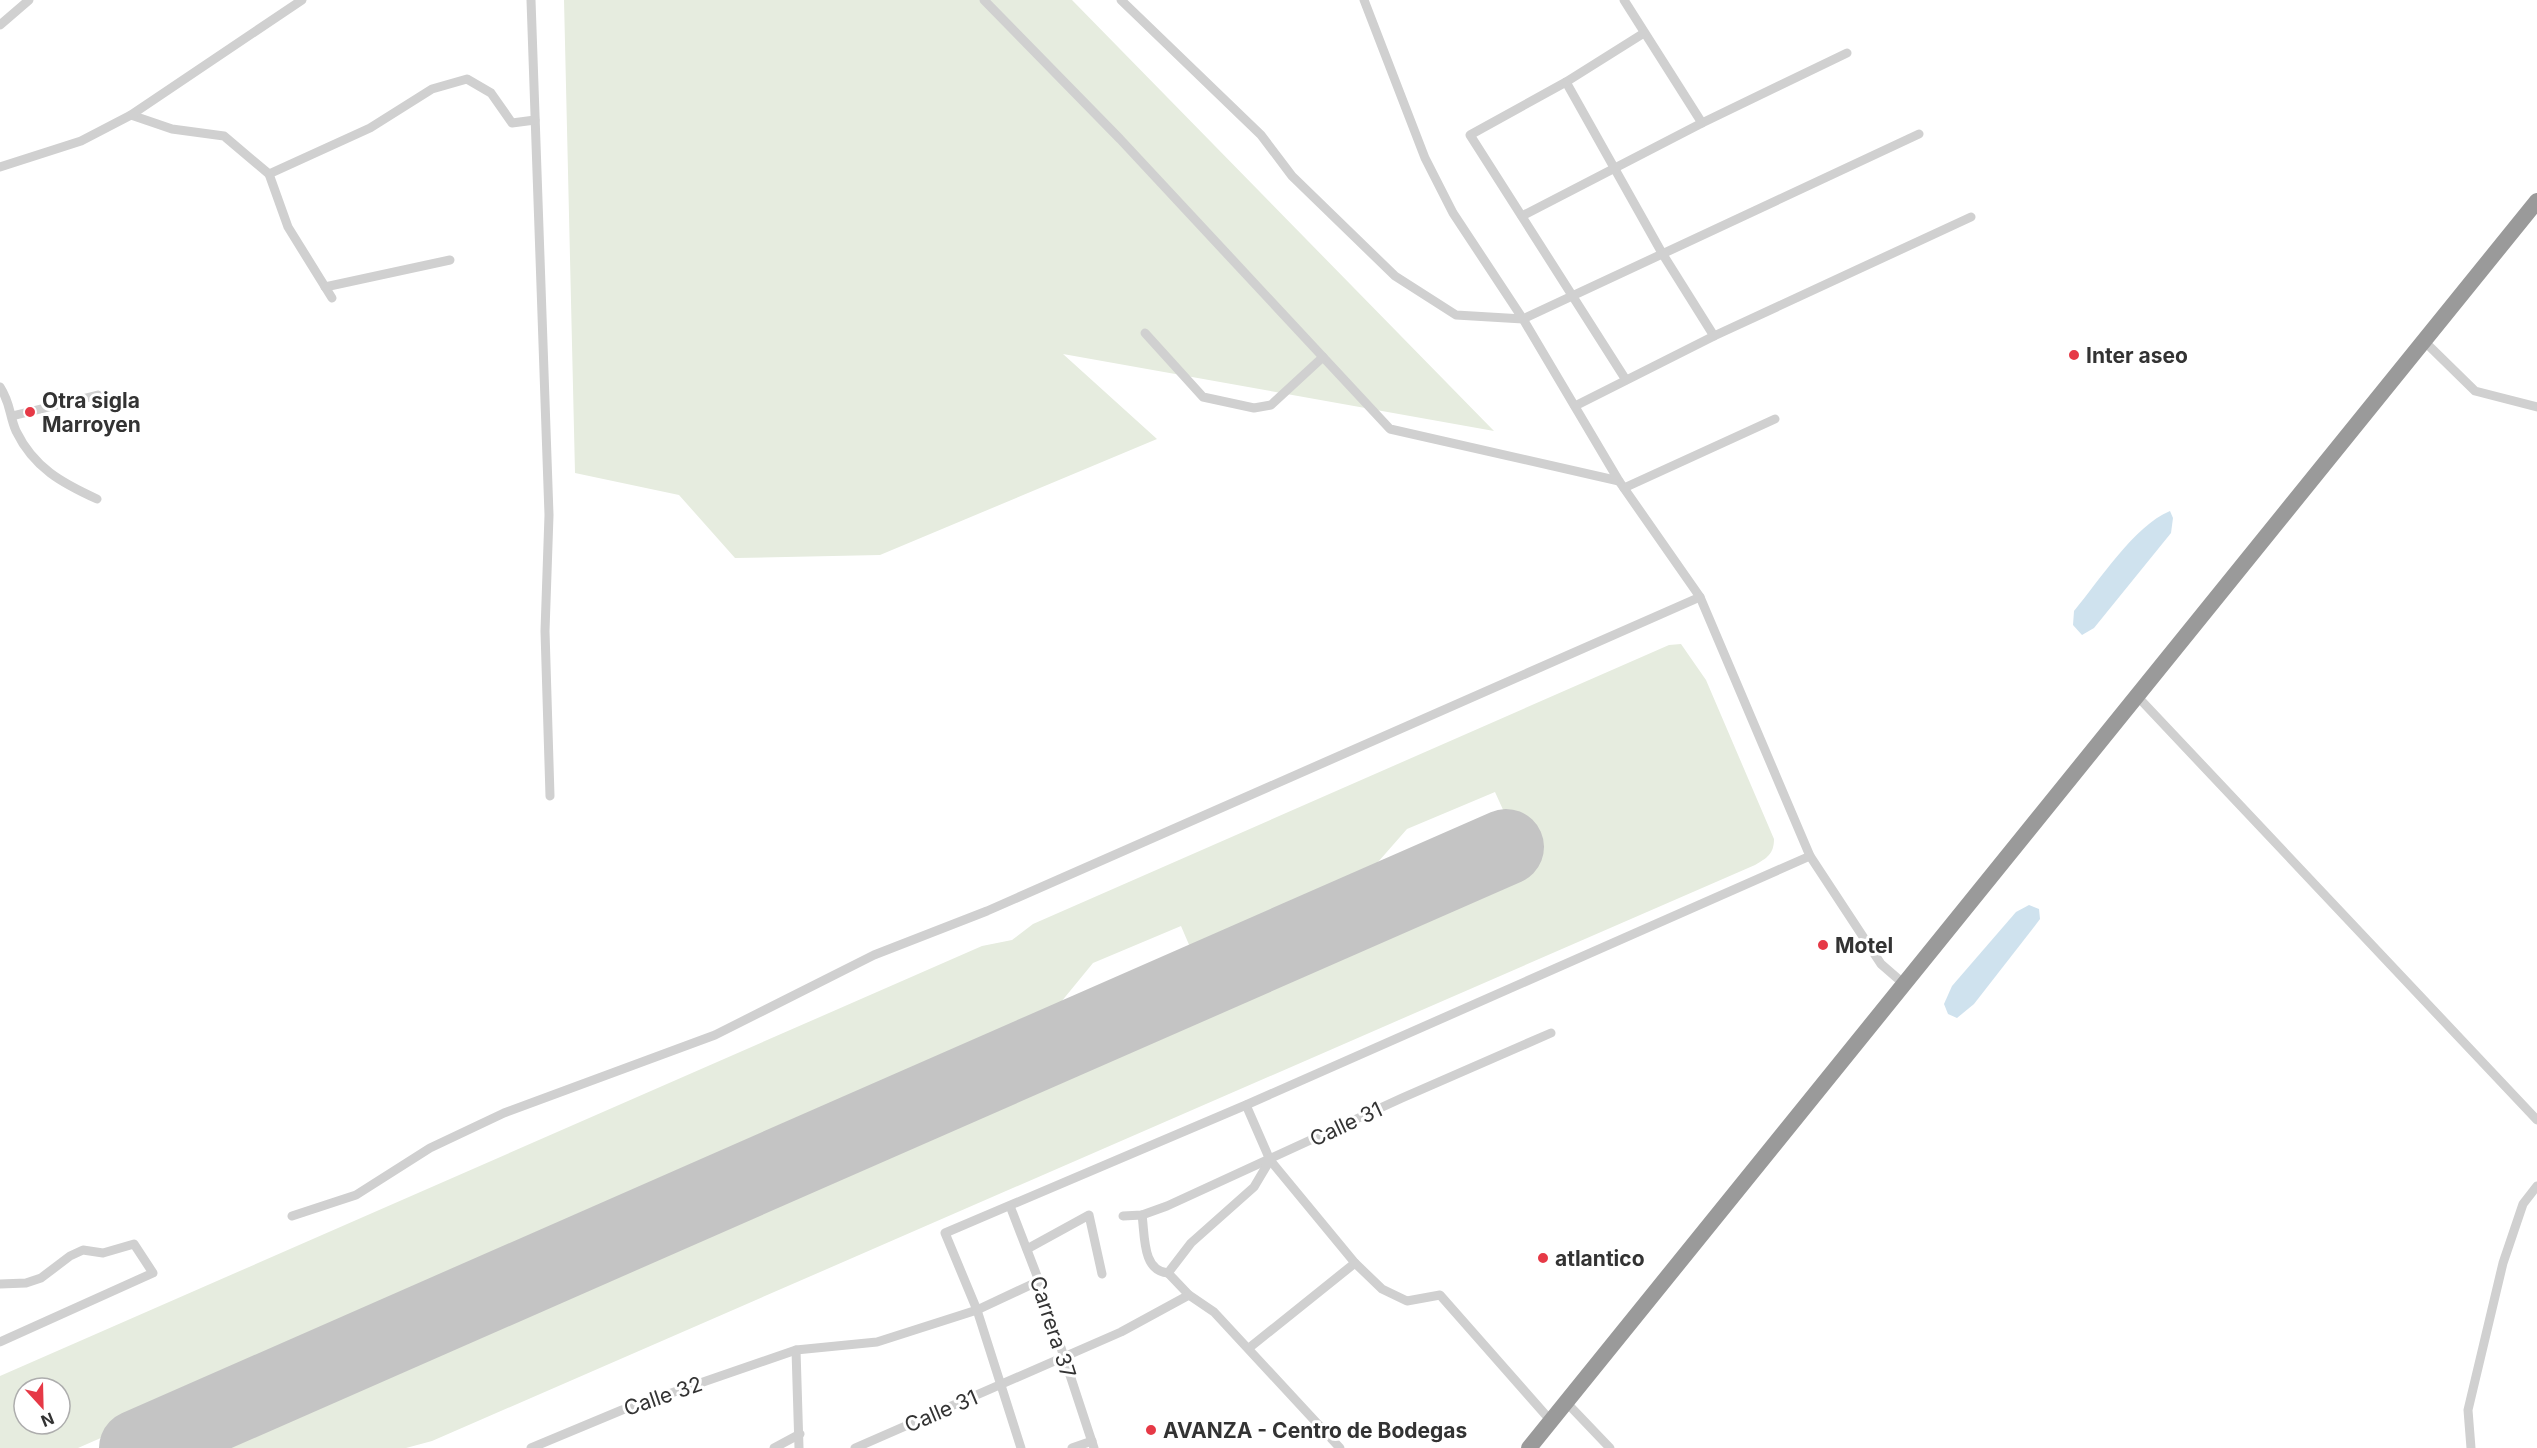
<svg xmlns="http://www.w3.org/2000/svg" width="2537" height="1448" font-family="Inter,sans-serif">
	<rect width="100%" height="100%" fill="#fff"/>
	<!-- green -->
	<g fill="#e6ecdf" fill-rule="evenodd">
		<polygon points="564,0 1072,0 1494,431 1063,354 1157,439 880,555 735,558 679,495 575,473"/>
		<path d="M1681 644 1706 680 1774 839C1774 854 1767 858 1755 865L432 1441 406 1448H206L1529 867 1495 792 1407 829 1357 886 1193 954 1181 926 1093 963 1043 1024 78 1448H0V1376L982 946 1012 940 1033 924 1669 645ZM24 1388H60V1424H24Z"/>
	</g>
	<!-- water -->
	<g fill="#cfe2ee">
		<path d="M2170 511 2173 518 2171 533 2094 628 2082 635 2073 625 2074 611C2099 581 2134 526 2170 511Z"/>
		<polygon points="2029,905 2039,909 2040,919 2034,927 1974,1004 1957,1018 1948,1014 1944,1004 1952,986 2016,912"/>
	</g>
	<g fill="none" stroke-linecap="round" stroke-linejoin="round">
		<!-- runway -->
		<polyline stroke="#c4c4c4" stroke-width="76" points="137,1448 1506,847"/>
		<!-- street -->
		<g stroke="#d0d0d0" stroke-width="9">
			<polyline points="531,0 549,515 545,631 550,796"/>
			<polyline points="984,0 1120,139 1390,429 1619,481"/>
			<polyline points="1121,0 1261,135 1292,176 1395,276 1456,315 1523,319 1919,134"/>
			<polyline points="1364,0 1425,158 1453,213 1523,319 1619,481 1700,597 1810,856 1881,964 1904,984"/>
			<polyline points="1624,0 1702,123"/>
			<polyline points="0,25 29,0"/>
			<polyline points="1566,82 1662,253 1714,336"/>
			<polyline points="131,115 172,129 224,136 269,174 288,227 332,298"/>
			<polyline points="0,167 81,141 131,115 302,0"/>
			<polyline points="269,174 370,128 432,89 467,79 491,93 512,123 535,120"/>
			<polyline points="1522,216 1702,123 1847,53"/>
			<polyline points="325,287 450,260"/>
			<polyline points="1145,333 1203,397 1254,408 1271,405 1323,357"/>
			<polyline points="2424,341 2475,391 2537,407"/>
			<polyline points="1626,380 1470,135 1566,82 1644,33"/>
			<path d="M0 387C11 404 9 415 16 431 34 468 62 483 97 499"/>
			<polyline points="1575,406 1714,336 1971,217"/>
			<polyline points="12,416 98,395"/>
			<polyline points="1624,488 1775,419"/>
			<polyline points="2137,696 2537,1120"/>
			<polyline points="1246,1105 1270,1160 1355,1263 1382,1289 1407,1301 1440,1295 1551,1421"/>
			<polyline points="1010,1206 1039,1281 1094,1448"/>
			<path d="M1142 1215C1145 1235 1142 1271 1168 1273"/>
			<polyline points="292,1216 356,1195 430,1148 504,1113 715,1035 874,955 987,911 1700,597"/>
			<polyline points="1123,1216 1142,1215 1167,1206 1402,1098 1551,1033"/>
			<polyline points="1027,1249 1089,1215 1102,1274"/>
			<polyline points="1168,1273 1189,1295 1214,1312 1340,1448"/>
			<polyline points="1168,1273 1191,1243 1254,1187 1270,1160"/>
			<polyline points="0,1284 26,1283 41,1278 70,1256 83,1250 103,1253 134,1244 153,1273 0,1342"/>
			<polyline points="1249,1348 1355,1263"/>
			<polyline points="796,1350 799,1448"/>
			<polyline points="1566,1402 1610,1448"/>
			<polyline points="531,1448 622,1410 796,1350 877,1342 977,1310 1039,1281"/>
			<polyline points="774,1448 800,1434"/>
			<polyline points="855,1448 1121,1332 1189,1295"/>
			<polyline points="1021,1448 977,1310 945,1233 1246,1105 1810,856"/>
			<polyline points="1072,1448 1092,1441"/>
			<polyline points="2471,1448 2468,1410 2503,1263 2523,1204 2537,1186"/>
		</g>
		<!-- highway -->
		<polyline stroke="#9a9a9a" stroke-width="16" points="1529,1448 2537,201"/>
	</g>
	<!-- markers -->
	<g fill="#e63946" stroke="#fff" stroke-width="2">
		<circle cx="2074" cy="355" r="6"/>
		<circle cx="30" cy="412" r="6"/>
		<circle cx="1823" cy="945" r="6"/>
		<circle cx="1543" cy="1258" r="6"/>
		<circle cx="1151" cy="1430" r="6"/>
	</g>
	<g text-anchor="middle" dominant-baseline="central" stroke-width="6" stroke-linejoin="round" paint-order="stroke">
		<!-- poi labels -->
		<g font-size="21" font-weight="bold" fill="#333" stroke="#fff" text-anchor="start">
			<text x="2086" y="355">Inter aseo</text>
			<text x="42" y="400">Otra sigla<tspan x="42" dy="24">Marroyen</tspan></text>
			<text x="1835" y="945">Motel</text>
			<text x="1555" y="1258">atlantico</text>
			<text x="1163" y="1430">AVANZA - Centro de Bodegas</text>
		</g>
		<!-- street labels -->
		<g font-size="21" fill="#333" stroke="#fff">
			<text transform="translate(1346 1124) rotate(-25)">Calle 31</text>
			<text transform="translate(1053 1327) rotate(72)">Carrera 37</text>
			<text transform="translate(663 1396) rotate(-19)">Calle 32</text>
			<text transform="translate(941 1411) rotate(-23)">Calle 31</text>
		</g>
	</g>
	<!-- north arrow -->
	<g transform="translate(42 1406) rotate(158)"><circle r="28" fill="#ffffff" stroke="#adadad" stroke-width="1.5"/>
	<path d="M0-4.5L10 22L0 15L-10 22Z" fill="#e63946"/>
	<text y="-9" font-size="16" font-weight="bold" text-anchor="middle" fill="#333333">N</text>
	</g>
</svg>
